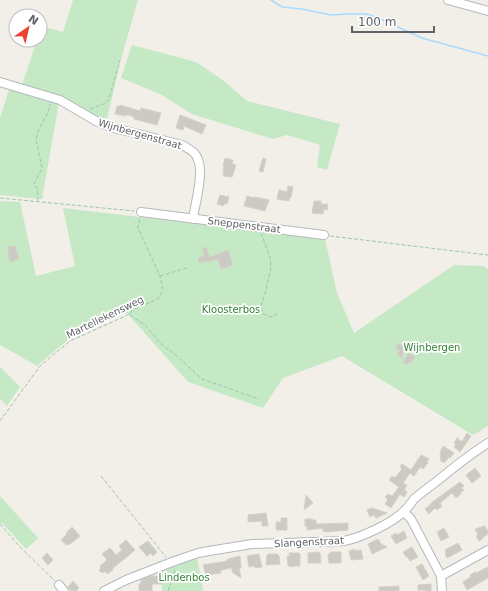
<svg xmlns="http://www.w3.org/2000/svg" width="488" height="591" font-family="'DejaVu Sans',sans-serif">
	<rect width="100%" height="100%" fill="#f1efe8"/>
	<!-- green -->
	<g fill="#c5e8c5">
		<polygon points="73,0 138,0 121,59 106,123 22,85 37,40 40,40 40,32 42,26 63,32"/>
		<polygon points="132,45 196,62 224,81 247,101 340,124 327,170 317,167 320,145 287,135 273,139 192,114 160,94 121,78"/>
		<polygon points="10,87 59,102 42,199 0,195 0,118"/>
		<polygon points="0,201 20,202 36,276 75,266 63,208 325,239 337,293 354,333 454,265 483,266 488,269 488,426 473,435 342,356 283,378 263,408 188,382 127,313 78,331 37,366 0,345"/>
		<polygon points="0,367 20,387 7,406 0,399"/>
		<polygon points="0,496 38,538 26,549 2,523 0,524"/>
		<polygon points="197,557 203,591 162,591 162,571"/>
	</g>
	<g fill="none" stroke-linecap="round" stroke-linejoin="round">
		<!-- stream -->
		<polyline stroke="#aadaff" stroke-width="1.5" points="271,0 282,7 302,9 331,15 347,14 367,14 378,18 422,38 488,56"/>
	</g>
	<!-- building -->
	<g fill="#cccac5" stroke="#d6d1c6">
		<polygon points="120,105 140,111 141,108 161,113 157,125 134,119 134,117 126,114 126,116 115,114 117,106 120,106"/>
		<polygon points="180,115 206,125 202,134 184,126 183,130 176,128"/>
		<polygon points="225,158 233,160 232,164 236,165 232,177 223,176 224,171 223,171 224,167 223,166"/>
		<polygon points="263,158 266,159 263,172 259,171"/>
		<polygon points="288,186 293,187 291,197 290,197 289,201 277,199 279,190 287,192"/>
		<polygon points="220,195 229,197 227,204 224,203 224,206 217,204"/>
		<polygon points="247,196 255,198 255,197 269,200 265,211 244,206"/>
		<polygon points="314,201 321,201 321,204 328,204 327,210 324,209 323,214 312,213"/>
		<polygon points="15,246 17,254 18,254 19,259 14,260 12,262 9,260 8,247"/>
		<polygon points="206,247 210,257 228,250 233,265 221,269 218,259 207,262 206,261 200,263 198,258 205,256 202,249"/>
		<polygon points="398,344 403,345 404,344 402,358 397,354 400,350 396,349 396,345 398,345"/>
		<polygon points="409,353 415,357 412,362 410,361 407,365 403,362"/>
		<polygon points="467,433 471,436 460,452 454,447 456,444 454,443 457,438 462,442"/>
		<polygon points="443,446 454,453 450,458 449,457 444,463 440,460 441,458 440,455 441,450"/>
		<polygon points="421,455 429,459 427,462 428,463 423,469 420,467 414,476 410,473 403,483 407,485 404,490 407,492 404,497 400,494 391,508 385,504 388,499 385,497 388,494 392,496 399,487 389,480 392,476 395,478 402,469 400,467 402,464 411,470"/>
		<polygon points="475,468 481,476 472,483 466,475"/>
		<polygon points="460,482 464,486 461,488 464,490 460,493 461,494 456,498 452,493 440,503 442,506 437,510 435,508 429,514 425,509 431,504 431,503"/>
		<polygon points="306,495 313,503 304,510"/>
		<polygon points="372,508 387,513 376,518 374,515 370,517 367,510"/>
		<polygon points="266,513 268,526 262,526 262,521 248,522 248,515"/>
		<polygon points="281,518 287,518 287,530 276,530 276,522 281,522"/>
		<polygon points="305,519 313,519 312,520 316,520 316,524 348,523 348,530 326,532 323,531 323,528 307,530 307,526 305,526"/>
		<polygon points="485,526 488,532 488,534 482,538 482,539 479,541 476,536 478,535 475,529"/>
		<polygon points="72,527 80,536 70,544 66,545 64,542 62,542 62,539 66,535 67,532"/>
		<polygon points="444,528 449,537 441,541 437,532"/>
		<polygon points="404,531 407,538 396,544 391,536 396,533 397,535"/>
		<polygon points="378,539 381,544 387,547 372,554 368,544"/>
		<polygon points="126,540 135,550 112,569 113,570 107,574 105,571 102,573 99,570 101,568 100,566 107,560 102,554 110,548 116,555 122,550 119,546"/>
		<polygon points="148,541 157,552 153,556 151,553 147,556 139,547"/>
		<polygon points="458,543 462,550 447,558 445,554 446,553 445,550"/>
		<polygon points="412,547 418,557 410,561 407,556 406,557 403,552"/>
		<polygon points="355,549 355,551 361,550 363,559 351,560 349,551"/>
		<polygon points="318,552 320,553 321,563 308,563 308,553"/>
		<polygon points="331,552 341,552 341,563 329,563 328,555"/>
		<polygon points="47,553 53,560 48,565 42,558"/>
		<polygon points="289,553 299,553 299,554 300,554 300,566 294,566 293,567 288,566 287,556 290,556"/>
		<polygon points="259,554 262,567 255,568 255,566 249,567 247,556"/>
		<polygon points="268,554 277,554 279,556 280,564 266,565 267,555 268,555"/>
		<polygon points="240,556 241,568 239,568 241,578 232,572 232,568 221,570 221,573 206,575 203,565 227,561 228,559"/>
		<polygon points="422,564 429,576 423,580 416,567"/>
		<polygon points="488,567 488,578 467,590 463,582 471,577 470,575 475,572 476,573"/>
		<polygon points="151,576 159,576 159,578 162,578 162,584 152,584 152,591 139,591 139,584 141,584 141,580"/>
		<polygon points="73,581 79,588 76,591 71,591 68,587"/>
		<polygon points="431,584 431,591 425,591 425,590 418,590 418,585"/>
		<polygon points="399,586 399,591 379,591 379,587"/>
	</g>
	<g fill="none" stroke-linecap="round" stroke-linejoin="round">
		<defs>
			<g id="minor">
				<polyline points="448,0 488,11"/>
				<path d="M0 82 60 100 96 121 110 127 182 145C189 149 196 152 198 160 204 173 195 204 193 219"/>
				<polyline points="141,212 324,235"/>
				<polyline points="404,512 411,519 441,576 442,591"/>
				<polyline points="441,576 488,550"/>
				<polyline points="59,585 64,591"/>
				<path d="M104 591 126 580 172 562 198 553 209 551 252 544 344 541C360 538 393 523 404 511 408 508 411 503 414 499 421 493 429 487 436 482 453 468 469 455 488 443"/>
			</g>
		</defs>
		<!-- minor casing -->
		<use href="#minor" stroke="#b5b8bc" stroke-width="10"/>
		<!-- path -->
		<g stroke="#9cc7a9" stroke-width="1" stroke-dasharray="4 2" stroke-linecap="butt">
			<polyline points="90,109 106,103 109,99 120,60"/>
			<polyline points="0,198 134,211"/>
			<polyline points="38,201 37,188 34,184 42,168 36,139 39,129 49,110 50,104"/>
			<polyline points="261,233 270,257 271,267 265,294 261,306 263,314 271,317 277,314"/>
			<polyline points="330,236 488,255"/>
			<polyline points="160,276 187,268"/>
			<polyline points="130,315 146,326 160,343 177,356 202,379 259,399"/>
			<polyline points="0,421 40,366 70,341 130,314 132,310 158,299 163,290 160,276 138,228 140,218"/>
			<polyline points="101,476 166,557"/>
			<polyline points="0,524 21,548 55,581"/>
			<polyline points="168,591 174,574 175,569"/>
		</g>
		<!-- minor -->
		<use href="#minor" stroke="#fff" stroke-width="8"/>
	</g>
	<g text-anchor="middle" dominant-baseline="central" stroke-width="3.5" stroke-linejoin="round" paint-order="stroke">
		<!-- street labels -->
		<g font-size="10" fill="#5f6368" stroke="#fff">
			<text transform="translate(140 134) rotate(16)">Wijnbergenstraat</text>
			<text transform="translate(244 225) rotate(7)">Sneppenstraat</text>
			<text transform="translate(105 317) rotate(-26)">Martellekensweg</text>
			<text transform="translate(309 542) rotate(-3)">Slangenstraat</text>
		</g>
		<!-- park labels -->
		<g font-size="10" fill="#348238" stroke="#fff">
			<text x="231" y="309">Kloosterbos</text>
			<text x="432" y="347">Wijnbergen</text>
			<text x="184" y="577">Lindenbos</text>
		</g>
	</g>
	<!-- north arrow -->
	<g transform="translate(28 28) rotate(34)"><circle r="19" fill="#ffffff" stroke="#bfc1c3"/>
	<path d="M0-3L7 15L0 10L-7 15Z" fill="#ea4335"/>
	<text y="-6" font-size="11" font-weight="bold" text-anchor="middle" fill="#5f6368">N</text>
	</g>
	<!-- scale -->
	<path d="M352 26v6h82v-6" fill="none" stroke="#5f6368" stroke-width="2"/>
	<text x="358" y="26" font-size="12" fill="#5f6368" stroke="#ffffff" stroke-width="3" paint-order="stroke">100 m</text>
</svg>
